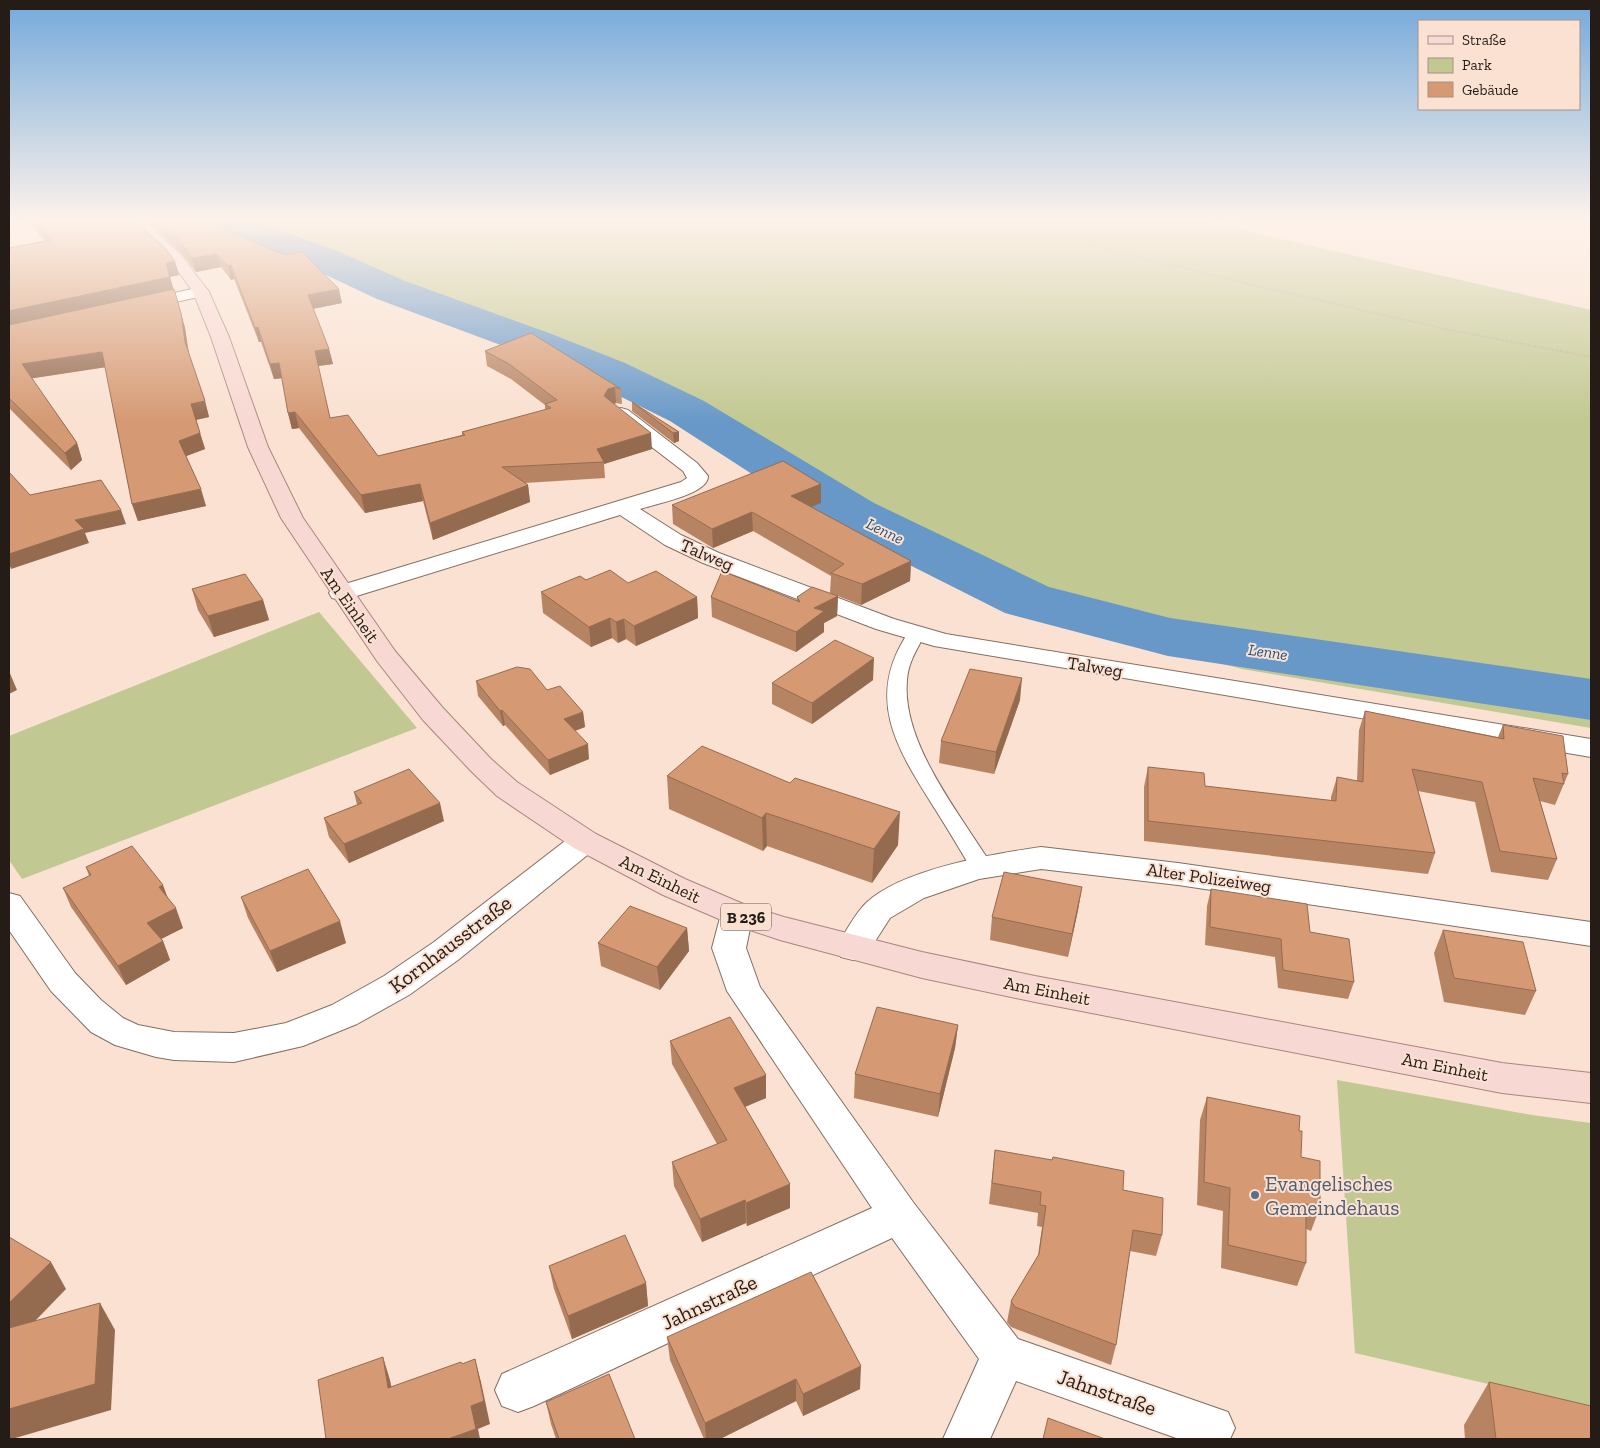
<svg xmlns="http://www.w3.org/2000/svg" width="1600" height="1448" font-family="'Zilla Slab',serif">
	<rect width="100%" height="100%" fill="#fae1d1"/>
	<!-- green -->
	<g fill="#c1c891">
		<polygon points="226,220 1198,220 1591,310 1591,728 1242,669 1014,609 908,550 687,397 519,329 408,295 288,237 193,257 163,233"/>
		<polygon points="319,612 417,728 22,879 9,860 9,736"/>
		<polygon points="1337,1080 1532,1115 1591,1123 1591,1408 1355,1353"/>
	</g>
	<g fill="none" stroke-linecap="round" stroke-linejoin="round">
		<!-- river -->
		<polygon fill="#6798c8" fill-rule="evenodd" points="208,220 251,220 335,250 405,281 549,333 625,363 704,401 874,503 1049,587 1170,618 1591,679 1591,720 1168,656 1005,613 834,527 670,421 593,383 517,351 377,299 307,266 230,239 213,228"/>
		<defs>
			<path id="service" d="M916 629 922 630 925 634C917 649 908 663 907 680 901 744 962 816 994 869L991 875 983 877 975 875C962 853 949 831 935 809 897 749 863 697 910 630Z"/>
			<g id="minor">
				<polygon points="201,287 207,289 209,292 207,295 140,310 134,308 132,305 134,302"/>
				<path d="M621 408 628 410 697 463 708 476C709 494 655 504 640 509L681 535 719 553 894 619 946 634 1591 739V757L934 646 876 629 703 563 665 545 620 515 350 598 341 600 332 598 329 593 332 588 681 482 687 478 683 471 614 418 611 414 614 410Z"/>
				<polygon points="585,831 596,834 600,841 596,848 458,960 409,995 357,1024 303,1046 234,1062 174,1060 156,1057 115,1045 91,1032 51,991 9,930 9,893 20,896 75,973 101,1000 123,1018 138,1025 174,1032 234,1033 286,1023 332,1005 384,976 434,942 574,834"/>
				<path d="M1041 847 1178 863 1591 922V946L1178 885 1041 869 979 879 924 898 890 918 865 957 853 960 841 957 836 948C845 933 854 915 866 903 902 869 993 854 1041 847Z"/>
				<polygon points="737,902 748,906 753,914 746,948 760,987 913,1202 1018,1339 1228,1412 1235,1428 1230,1439 1179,1439 1016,1381 990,1439 943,1439 979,1359 892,1238 534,1406 518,1412 502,1406 495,1390 502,1374 872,1208 727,991 712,948 721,914 726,906"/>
			</g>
			<polygon id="primary" points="127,220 143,220 181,255 209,292 229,337 268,447 303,518 395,651 443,708 491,759 517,782 596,834 685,879 748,906 784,917 922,952 1035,976 1502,1063 1591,1073 1591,1103 1502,1093 1035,1002 922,978 780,940 726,922 663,895 574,848 497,796 471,771 423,720 377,661 281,518 248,447 211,337 193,292 171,261"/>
		</defs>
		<!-- service casing -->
		<use href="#service" stroke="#846e61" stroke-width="2"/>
		<!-- minor casing -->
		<use href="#minor" stroke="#846e61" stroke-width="2"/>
		<!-- primary casing -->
		<use href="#primary" stroke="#ab857e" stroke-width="2"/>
		<!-- path -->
		<g stroke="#a8968a" stroke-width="2" stroke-dasharray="0.5 2" stroke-linecap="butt">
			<polyline points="990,220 1265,288 1445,329 1591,357"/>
			<polyline points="1217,220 1235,224"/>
		</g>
		<!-- service -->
		<use href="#service" fill="#fff" fill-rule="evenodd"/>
		<!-- minor -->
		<use href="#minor" fill="#fff" fill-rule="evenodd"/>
		<!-- primary -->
		<use href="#primary" fill="#f8d8d3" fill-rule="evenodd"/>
	</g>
	<!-- wall -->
	<g fill="#b78463">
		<polygon points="27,220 135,220 179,275 170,277 185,328 189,353 205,401 209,417 196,420 205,449 186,456 206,506 138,521 132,504 105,367 32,378 77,443 82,460 71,470 9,408 9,248 45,241"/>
		<polygon points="146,220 201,220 342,303 313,309 329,349 333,364 318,366 330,418 378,456 462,435 462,432 545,410 545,405 511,379 487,366 485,351 621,389 622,404 616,403 614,404 652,449 604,464 605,478 525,483 528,485 530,502 433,540 423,501 365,513 299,428 292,429 288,413 282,378 274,379 261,342 259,342 234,279 231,280 221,267 196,272 182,254"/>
		<polygon points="632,402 679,432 679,441 674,443 632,411"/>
		<polygon points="821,484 821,503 811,507 911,561 910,581 861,605 830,593 831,576 753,531 713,548 673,524 672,505"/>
		<polygon points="586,580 628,583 697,597 698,618 636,646 626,639 618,643 612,638 591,647 543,613 541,592"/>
		<polygon points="192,589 263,600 269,620 214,637 198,610"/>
		<polygon points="838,596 837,616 824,623 824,632 796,652 712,617 711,597 797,601 797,597"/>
		<polygon points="873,680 812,724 772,704 772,683"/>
		<polygon points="476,681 547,690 583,712 585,727 575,731 589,759 550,775 505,725 503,726 478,696"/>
		<polygon points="1020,700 994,774 939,763 941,741"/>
		<polygon points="1365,711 1498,737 1503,725 1568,774 1555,805 1540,801 1557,859 1548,880 1491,872 1475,802 1418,791 1435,853 1428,874 1144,841 1144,787 1148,767 1205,786 1331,801 1331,797 1337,777 1357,781 1359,730"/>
		<polygon points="667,776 790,783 898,845 872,883 767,846 763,851 669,809"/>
		<polygon points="354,792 444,821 349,863 329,837 324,818 357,805"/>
		<polygon points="86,867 183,928 161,939 163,941 170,960 126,985 71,907 63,888 89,876"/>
		<polygon points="1082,887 1078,910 1068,957 990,940 992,917"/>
		<polygon points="1211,889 1310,932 1354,982 1348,999 1278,988 1275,957 1205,945 1207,906"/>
		<polygon points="241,897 346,943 277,972 248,918"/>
		<polygon points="687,928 689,951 660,990 601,966 598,943"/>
		<polygon points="1443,930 1536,991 1525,1015 1444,1002 1434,953"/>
		<polygon points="958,1025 955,1048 938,1117 854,1098 855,1074"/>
		<polygon points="670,1041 766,1075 766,1098 745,1107 790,1184 790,1208 747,1226 746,1223 702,1242 674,1186 672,1162 717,1144 672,1064"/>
		<polygon points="1207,1097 1299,1131 1301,1157 1320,1207 1311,1231 1306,1229 1306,1263 1297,1286 1221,1268 1223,1211 1197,1205 1200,1120"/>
		<polygon points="995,1150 1123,1190 1162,1235 1156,1256 1130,1251 1116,1345 1111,1365 1011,1327 1007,1322 1011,1301 1038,1256 1042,1227 1037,1226 1038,1213 989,1204"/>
		<polygon points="549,1266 646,1283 648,1306 572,1339 554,1289"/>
		<polygon points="667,1337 860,1389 803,1416 796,1401 720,1439 704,1439 670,1360"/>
		<polygon points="1489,1382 1591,1439 1465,1439 1464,1425"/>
		<polygon points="546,1402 635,1439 556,1439 551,1424"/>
	</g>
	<!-- shaded-wall -->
	<g fill="#956b50">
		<polygon points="217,254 221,267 196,272 192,258"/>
		<polygon points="175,261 179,275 169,277 166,263"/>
		<polygon points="231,265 234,279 231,280 228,266"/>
		<polygon points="170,277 174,291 9,327 9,311"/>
		<polygon points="339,289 342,303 311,309 308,295"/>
		<polygon points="181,313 185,328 189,358 185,342"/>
		<polygon points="258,327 261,342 259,342 255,328"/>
		<polygon points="329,349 333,364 318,366 315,351"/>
		<polygon points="102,352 107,367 28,379 22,364"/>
		<polygon points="279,363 283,378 274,379 270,364"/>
		<polygon points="615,387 616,403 609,405 604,396 608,389"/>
		<polygon points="205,401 209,417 195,420 191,404"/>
		<polygon points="295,412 299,428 292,429 288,413"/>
		<polygon points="679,432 679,441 674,443 673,433"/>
		<polygon points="200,433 205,449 184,457 179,441"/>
		<polygon points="651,433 652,449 604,464 604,462 597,449"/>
		<polygon points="77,443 82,460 71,470 65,453"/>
		<polygon points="420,484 423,501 365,513 361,495"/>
		<polygon points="821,484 821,503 791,515 791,496"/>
		<polygon points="528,485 530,502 433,540 430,523"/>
		<polygon points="201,489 206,506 138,521 132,504"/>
		<polygon points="121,510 126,524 85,533 89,543 11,569 9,563 9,554 75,520"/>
		<polygon points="752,512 753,531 713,548 712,529"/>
		<polygon points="911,561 910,581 861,605 862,584"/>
		<polygon points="838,596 837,616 824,623 824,632 796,652 796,632 814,608"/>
		<polygon points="697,597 698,618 636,646 634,626"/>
		<polygon points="263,600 269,620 214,637 208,616"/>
		<polygon points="610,618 612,638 591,647 589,627"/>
		<polygon points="624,619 626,639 618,643 616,622"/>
		<polygon points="874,658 873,680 812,724 812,703"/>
		<polygon points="9,671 17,690 9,694"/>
		<polygon points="1022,678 1020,700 994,774 996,752"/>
		<polygon points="502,710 505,725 503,726 500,711"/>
		<polygon points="583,712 585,727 566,734 564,719"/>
		<polygon points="588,744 589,759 550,775 548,760"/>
		<polygon points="440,803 444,821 349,863 344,844"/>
		<polygon points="900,812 898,845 872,883 874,849"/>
		<polygon points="766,813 767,846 763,851 762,818"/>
		<polygon points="163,885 170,904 159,887"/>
		<polygon points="1082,887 1078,910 1068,957 1072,934"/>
		<polygon points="176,908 183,928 155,942 147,923"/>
		<polygon points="340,921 346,943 277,972 270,951"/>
		<polygon points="687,928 689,951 660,990 657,967"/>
		<polygon points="163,941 170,960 126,985 118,966"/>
		<polygon points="958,1025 955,1048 938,1117 940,1094"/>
		<polygon points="766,1075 766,1098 735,1111 734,1088"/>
		<polygon points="790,1184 790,1208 747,1226 746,1203"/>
		<polygon points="745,1200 746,1223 702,1242 700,1219"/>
		<polygon points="51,1262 66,1289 9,1348 9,1303"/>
		<polygon points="646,1283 648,1306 572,1339 568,1316"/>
		<polygon points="100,1303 115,1330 111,1410 12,1439 9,1439 9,1409"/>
		<polygon points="383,1357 390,1380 396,1410 388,1388"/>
		<polygon points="475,1359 481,1382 490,1424 478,1429 480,1439 448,1439 471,1406"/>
		<polygon points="861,1366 860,1389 803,1416 803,1394"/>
		<polygon points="796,1379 796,1401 720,1439 706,1439 705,1423"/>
	</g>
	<!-- building -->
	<g fill="#d59973" stroke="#956b50">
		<polygon points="34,220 135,220 166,249 175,261 166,263 170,277 9,311 9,248 51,240"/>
		<polygon points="156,220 201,220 285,255 302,252 339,289 308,295 329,349 315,351 330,418 348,415 378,456 465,435 462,432 551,408 545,404 557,400 509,364 485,351 531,333 621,389 615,387 608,389 604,396 651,433 597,449 604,462 502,467 528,485 430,523 420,484 361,495 295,412 288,413 279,363 270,364 258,327 255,328 231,265 228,266 217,254 192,258 179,240"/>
		<polygon points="174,289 181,313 185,342 205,401 191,404 200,433 179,441 201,489 132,504 102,352 22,364 77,443 65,453 9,398 9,325"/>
		<polygon points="632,402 679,432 673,433"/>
		<polygon points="783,461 821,484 791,496 911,561 862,584 831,573 844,564 752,512 712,529 672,505"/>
		<polygon points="9,472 30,495 101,480 121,510 75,520 84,529 9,554"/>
		<polygon points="610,570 628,583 656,571 697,597 634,626 624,619 616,622 610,618 589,627 541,592 580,576 586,580"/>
		<polygon points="722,571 800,602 797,597 812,587 838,596 814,608 824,611 796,632 711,597"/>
		<polygon points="245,574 263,600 208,616 192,589"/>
		<polygon points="835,640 874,658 812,703 772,683"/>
		<polygon points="517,667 530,669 547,690 560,686 583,712 564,719 588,744 548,760 502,710 500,711 476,681"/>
		<polygon points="970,669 1022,678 996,752 941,741"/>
		<polygon points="1365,711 1504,739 1503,725 1563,736 1568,774 1562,773 1564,784 1533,778 1557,859 1500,851 1482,782 1412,769 1435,853 1148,821 1148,767 1204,773 1205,786 1336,801 1337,777 1363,782"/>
		<polygon points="702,746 790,783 795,778 900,812 874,849 766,813 762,818 667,776"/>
		<polygon points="409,769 440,803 344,844 324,818 362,803 354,792"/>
		<polygon points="132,846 163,885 159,887 176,908 147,923 163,941 118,966 63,888 91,875 86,867"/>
		<polygon points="308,869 340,921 270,951 241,897"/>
		<polygon points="1004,872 1082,887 1072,934 992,917"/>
		<polygon points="1211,889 1307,904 1310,932 1349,939 1354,982 1283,970 1281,939 1210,927"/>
		<polygon points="630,906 687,928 657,967 598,943"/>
		<polygon points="1443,930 1523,942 1536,991 1454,978"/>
		<polygon points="877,1007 958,1025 940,1094 855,1074"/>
		<polygon points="730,1017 766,1075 734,1088 790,1184 746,1203 745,1200 700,1219 672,1162 727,1140 670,1041"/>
		<polygon points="1207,1097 1300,1116 1299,1131 1302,1131 1301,1157 1320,1161 1320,1207 1306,1204 1306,1263 1228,1245 1230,1188 1204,1182"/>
		<polygon points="995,1150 1052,1160 1053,1157 1124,1171 1123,1190 1163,1198 1162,1235 1133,1230 1116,1345 1015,1307 1011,1301 1039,1254 1046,1206 1040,1205 1041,1192 992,1183"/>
		<polygon points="625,1235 646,1283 568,1316 549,1266"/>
		<polygon points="9,1237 51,1262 9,1303"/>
		<polygon points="811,1272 861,1366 803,1394 796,1379 705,1423 667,1337"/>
		<polygon points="100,1303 95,1384 9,1409 9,1328"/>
		<polygon points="383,1357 388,1388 461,1362 462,1364 475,1359 484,1401 471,1406 476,1429 448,1439 326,1439 318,1380"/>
		<polygon points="609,1374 635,1439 559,1439 546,1402"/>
		<polygon points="1489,1382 1591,1406 1591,1439 1496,1439"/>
		<polygon points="1048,1418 1105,1439 1043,1439"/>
	</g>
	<!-- sky -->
	<linearGradient id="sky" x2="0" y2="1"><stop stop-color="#74a9db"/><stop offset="0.52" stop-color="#fdf2ea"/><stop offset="1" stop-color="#fdf2ea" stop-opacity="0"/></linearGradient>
	<rect width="1600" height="423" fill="url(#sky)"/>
	<!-- markers -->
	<circle fill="#5c6f8a" stroke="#fae1d1" stroke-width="2" cx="1255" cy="1195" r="5"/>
	<g text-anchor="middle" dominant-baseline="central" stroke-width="4" stroke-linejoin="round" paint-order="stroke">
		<!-- far-water labels -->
		<g font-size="16" font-style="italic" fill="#1c517f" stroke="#fae1d1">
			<text transform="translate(885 531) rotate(26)">Lenne</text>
			<text transform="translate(1268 652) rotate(8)">Lenne</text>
		</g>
		<!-- shield labels -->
		<rect fill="#fae1d1" stroke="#65574f" stroke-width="1" x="721" y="903.5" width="50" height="27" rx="4"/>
		<g font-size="16" font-weight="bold" fill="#251c17">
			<text x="746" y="917">B 236</text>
		</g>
		<!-- street labels -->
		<g font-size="18" fill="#251c17" stroke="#fae1d1">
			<text transform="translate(707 555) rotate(23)">Talweg</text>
			<text transform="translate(350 605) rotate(55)">Am Einheit</text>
			<text transform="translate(1095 667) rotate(9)">Talweg</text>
			<text transform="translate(1209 878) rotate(8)">Alter Polizeiweg</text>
			<text transform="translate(660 879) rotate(26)">Am Einheit</text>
			<text transform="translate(1047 991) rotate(11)">Am Einheit</text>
			<text transform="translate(1445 1067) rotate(11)">Am Einheit</text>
		</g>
		<!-- near-street labels -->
		<g font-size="21" fill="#251c17" stroke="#fae1d1">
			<text transform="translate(450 944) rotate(-37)">Kornhausstraße</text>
			<text transform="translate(709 1302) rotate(-25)">Jahnstraße</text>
			<text transform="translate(1107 1392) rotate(19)">Jahnstraße</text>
		</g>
		<!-- near-service labels -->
		<g font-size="21" fill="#4e5e75" stroke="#fae1d1" text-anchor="start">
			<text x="1265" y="1183">Evangelisches<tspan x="1265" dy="24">Gemeindehaus</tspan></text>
		</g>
	</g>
	<!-- border -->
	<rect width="1600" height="1448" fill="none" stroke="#251c17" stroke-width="20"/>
	<!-- legend -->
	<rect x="1418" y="20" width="162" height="90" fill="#fae1d1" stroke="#a59287"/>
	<rect x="1428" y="36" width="25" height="8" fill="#f8d8d3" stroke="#a59287"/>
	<text x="1462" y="45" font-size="15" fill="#251c17">Straße</text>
	<rect x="1428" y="58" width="25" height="15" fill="#c1c891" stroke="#a59287"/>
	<text x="1462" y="70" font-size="15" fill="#251c17">Park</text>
	<rect x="1428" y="82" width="25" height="15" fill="#d59973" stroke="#a59287"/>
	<text x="1462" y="95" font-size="15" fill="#251c17">Gebäude</text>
</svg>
